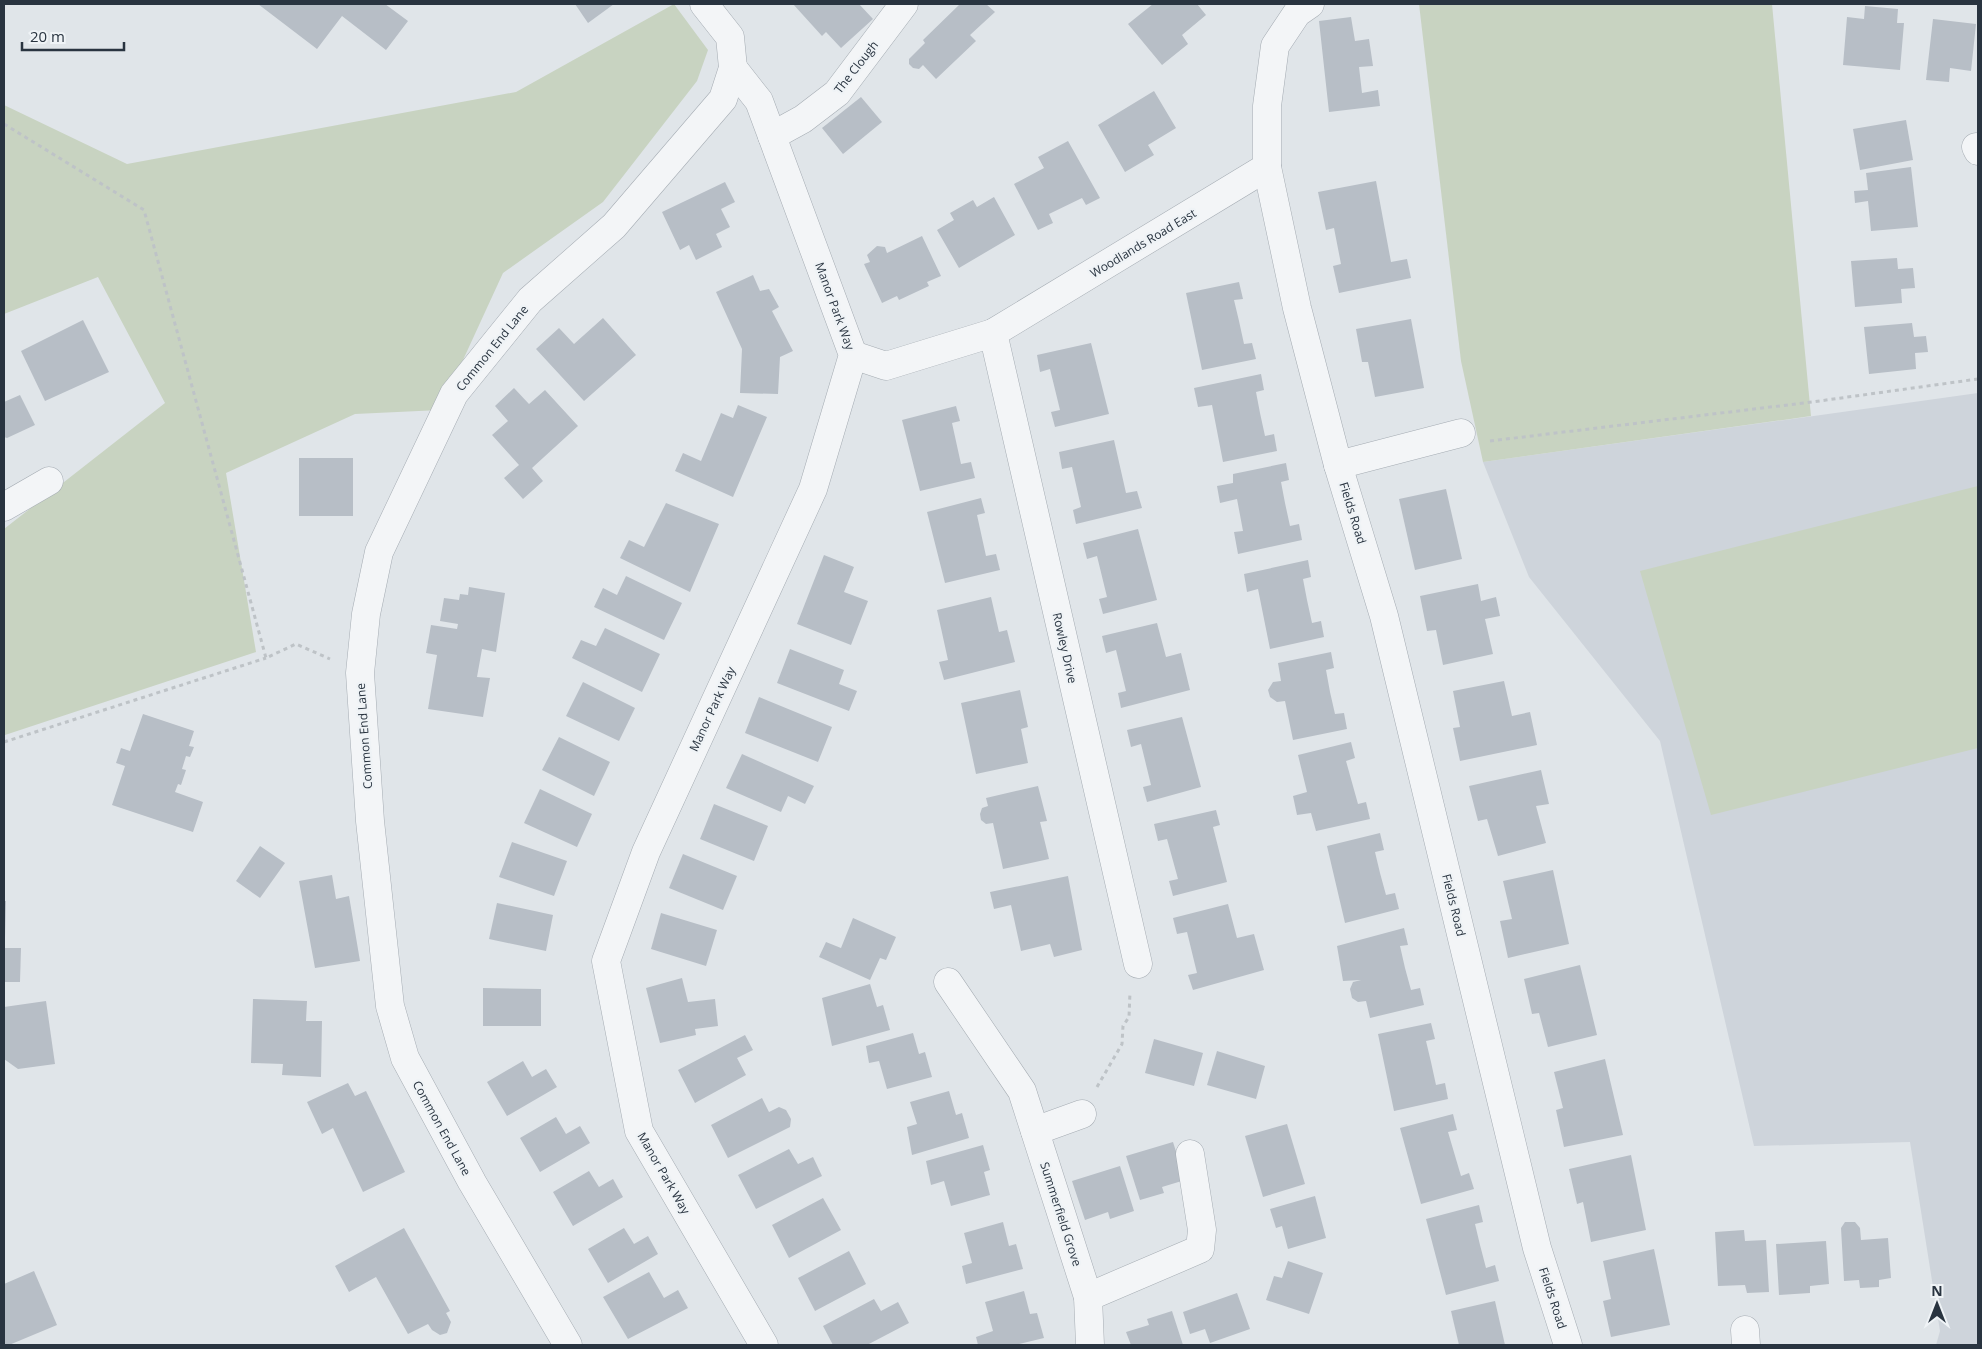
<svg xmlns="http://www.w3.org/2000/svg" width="1982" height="1349" font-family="'Open Sans',sans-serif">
	<rect width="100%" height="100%" fill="#e0e5e9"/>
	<!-- built -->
	<polygon fill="#ced4db" points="1978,393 1978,1345 1936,1345 1940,1331 1910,1142 1754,1146 1660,741 1529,577 1483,462"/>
	<!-- green -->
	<g fill="#c8d3c1">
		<polygon points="674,4 708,50 697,81 603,202 503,273 440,410 355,414 226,473 256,652 5,735 4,529 165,403 98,277 4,314 4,105 127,164 516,92"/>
		<polygon points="1419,4 1772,4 1811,416 1483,462 1461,361"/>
		<polygon points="1978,486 1978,748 1711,815 1640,571"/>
	</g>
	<!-- building -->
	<g fill="#b7bec6">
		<polygon points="258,4 385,4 408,21 386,50 342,16 317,49"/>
		<polygon points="575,4 614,4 588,23"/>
		<polygon points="793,4 859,4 873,19 841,48 826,32 822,36"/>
		<polygon points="960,4 986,4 995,12 970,35 976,41 936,79 923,65 919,69 913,68 909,64 909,59 925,43 923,40"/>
		<polygon points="1153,4 1197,4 1206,15 1182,35 1188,44 1162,65 1128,24"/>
		<polygon points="1865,6 1898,9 1897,23 1904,23 1900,70 1843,65 1847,17 1864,19"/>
		<polygon points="1351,17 1355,41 1369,39 1373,66 1359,67 1362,93 1378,90 1380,106 1329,112 1319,21"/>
		<polygon points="1933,19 1976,24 1971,71 1950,68 1949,82 1926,80"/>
		<polygon points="1154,91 1176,128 1148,145 1154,155 1125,172 1098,125"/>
		<polygon points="861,97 882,122 843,154 822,128"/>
		<polygon points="1906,120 1913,160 1860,170 1853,129"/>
		<polygon points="1068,141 1100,198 1086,205 1082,198 1049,214 1053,223 1038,230 1014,184 1044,168 1038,157"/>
		<polygon points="1911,167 1918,227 1871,231 1868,201 1855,203 1854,191 1868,190 1866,173"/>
		<polygon points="1376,181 1391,262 1407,259 1411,278 1339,293 1333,266 1341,264 1334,228 1326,230 1318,192"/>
		<polygon points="725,182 735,202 721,209 730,227 716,234 722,247 696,260 689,245 680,250 662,212"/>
		<polygon points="994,197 1015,235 959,268 937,230 954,220 950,213 973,200 977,207"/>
		<polygon points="922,236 941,276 927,282 929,286 899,300 897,296 882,303 864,264 870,262 867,255 877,246 885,247 887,253"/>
		<polygon points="1897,258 1898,269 1913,268 1915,288 1901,289 1902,303 1855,307 1851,261"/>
		<polygon points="753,275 760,291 769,289 779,307 772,311 793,351 780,357 778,394 740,393 742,349 716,292"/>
		<polygon points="1239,282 1243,299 1234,300 1239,321 1244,344 1252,343 1256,359 1202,370 1186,293"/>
		<polygon points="603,318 636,355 584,401 536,349 559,328 574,344"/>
		<polygon points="1411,319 1424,388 1375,397 1368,362 1362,362 1356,329"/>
		<polygon points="83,320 109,372 45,401 21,351"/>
		<polygon points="1912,323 1914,337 1926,336 1928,352 1915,353 1916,369 1869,374 1864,327"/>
		<polygon points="1091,343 1109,414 1055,427 1051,412 1060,410 1050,369 1040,372 1037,355"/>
		<polygon points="1261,374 1264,390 1256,392 1260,413 1265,436 1274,434 1277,451 1223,462 1212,405 1198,407 1194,388"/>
		<polygon points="514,388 529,404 545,390 578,426 532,468 543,481 523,499 504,478 519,465 492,435 508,421 495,406"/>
		<polygon points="20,395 35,425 7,438 4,437 4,402"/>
		<polygon points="738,405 767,417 733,497 675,471 683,453 701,461 721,413 733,418"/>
		<polygon points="956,406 960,421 952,423 961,464 971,462 975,478 920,491 902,420"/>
		<polygon points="1114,440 1126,493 1137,491 1142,508 1076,524 1073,510 1081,507 1072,467 1062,469 1059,452"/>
		<rect x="299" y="458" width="54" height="58"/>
		<polygon points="1286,463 1289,480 1281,482 1285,503 1290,526 1299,524 1302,540 1238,554 1234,532 1243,531 1237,499 1220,503 1217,486 1233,483 1233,474"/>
		<polygon points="1446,489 1462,559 1415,570 1399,499"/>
		<polygon points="981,498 985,513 977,515 986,556 996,554 1000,570 945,583 927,512"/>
		<polygon points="666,503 719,524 690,592 620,558 629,540 644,547"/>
		<polygon points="1138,529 1157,600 1103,614 1099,599 1107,597 1097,556 1087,559 1083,543"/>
		<polygon points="824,555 854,567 844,592 868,601 851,645 797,624"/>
		<polygon points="1308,560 1311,577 1303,579 1307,600 1312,623 1321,621 1324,637 1270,649 1258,589 1247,592 1244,574"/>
		<polygon points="626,576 682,603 664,640 594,607 603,588 617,595"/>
		<polygon points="1478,584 1481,601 1496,597 1500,616 1485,619 1493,654 1443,665 1436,630 1427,631 1420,596"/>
		<polygon points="469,587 505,593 496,652 482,649 477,677 490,678 483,717 428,709 437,655 426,653 431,625 457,629 458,624 440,621 444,598 459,600 460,594 468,595"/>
		<polygon points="991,597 999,632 1007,630 1015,662 944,680 939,662 948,660 937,610"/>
		<polygon points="1157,623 1166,657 1181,653 1190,690 1121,708 1118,693 1126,691 1116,650 1106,653 1102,636"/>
		<polygon points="605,628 660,654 642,692 572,658 581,640 596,646"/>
		<polygon points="790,649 844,670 839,684 857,691 849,711 777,683"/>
		<polygon points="1331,652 1334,668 1326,670 1330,692 1335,714 1344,713 1347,729 1293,740 1285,701 1277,702 1270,697 1268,690 1273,682 1281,681 1278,663"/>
		<polygon points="1504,681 1512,716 1530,712 1537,745 1460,761 1453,728 1460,727 1453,691"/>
		<polygon points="583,682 635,708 619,741 566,716"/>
		<polygon points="1020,690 1028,727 1021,729 1028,763 976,774 961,703"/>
		<polygon points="759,697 832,727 818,762 745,733"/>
		<polygon points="143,714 194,731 189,746 194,747 190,757 186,756 182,769 186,770 181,785 178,784 175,792 203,802 193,832 112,805 125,766 116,763 121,748 130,751"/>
		<polygon points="1182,717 1201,787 1147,802 1143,787 1151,785 1141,744 1131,747 1127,730"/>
		<polygon points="559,737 610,762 594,796 542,770"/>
		<polygon points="1351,742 1355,758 1346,761 1358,804 1366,802 1370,819 1316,831 1311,813 1297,815 1293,796 1307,792 1298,755"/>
		<polygon points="742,754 814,786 805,804 788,796 781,812 726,788"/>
		<polygon points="1541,770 1549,804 1536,806 1546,843 1498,856 1487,819 1478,821 1469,786"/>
		<polygon points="1038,786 1047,821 1040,822 1049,859 1003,869 993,823 986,824 981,820 980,814 982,808 988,806 986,798"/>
		<polygon points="540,789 592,814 577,847 524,823"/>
		<polygon points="714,804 768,826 754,861 700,839"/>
		<polygon points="1216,810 1220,825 1213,827 1227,882 1173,896 1169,881 1178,879 1167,839 1158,841 1154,824"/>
		<polygon points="1380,833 1384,850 1375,852 1380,873 1386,895 1395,893 1399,909 1345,923 1327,846"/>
		<polygon points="512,842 567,861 554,896 499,877"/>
		<polygon points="260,846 285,863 260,898 236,881"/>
		<polygon points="683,854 737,876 723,910 669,888"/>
		<polygon points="1553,870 1569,944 1508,958 1500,921 1512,919 1503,881"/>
		<polygon points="332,875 336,899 349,896 360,961 315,968 299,881"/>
		<polygon points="1068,876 1082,950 1054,957 1050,944 1021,951 1011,905 994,909 990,892"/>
		<polygon points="4,901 6,901 5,938 4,938"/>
		<polygon points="497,903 553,915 546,951 489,939"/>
		<polygon points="1228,904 1237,938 1254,934 1264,970 1193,990 1188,975 1197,973 1187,932 1177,934 1173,918"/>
		<polygon points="661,913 717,930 706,966 651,949"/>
		<polygon points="853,918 896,937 886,960 880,958 870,980 819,957 826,942 841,948"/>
		<polygon points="1404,928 1408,945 1400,946 1405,968 1411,990 1420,988 1424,1005 1370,1018 1366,1001 1358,1002 1352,998 1350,989 1353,982 1361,980 1343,981 1337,946"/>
		<polygon points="4,948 21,948 20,982 4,982"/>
		<polygon points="1580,965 1597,1035 1548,1047 1539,1013 1532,1014 1524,979"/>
		<polygon points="682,978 688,1002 715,999 718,1026 695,1029 696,1035 660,1043 646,988"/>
		<polygon points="870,984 877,1007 883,1005 890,1030 832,1046 822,998"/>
		<polygon points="483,988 541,989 541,1026 483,1026"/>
		<polygon points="253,999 307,1001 306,1021 322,1021 321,1077 282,1075 283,1064 251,1063"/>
		<polygon points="46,1001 55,1064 18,1069 4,1059 4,1007"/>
		<polygon points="1431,1023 1435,1039 1426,1041 1431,1062 1436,1085 1445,1083 1448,1099 1394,1111 1378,1034"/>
		<polygon points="913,1033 919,1054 925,1052 932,1077 887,1089 879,1061 869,1063 866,1046"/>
		<polygon points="745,1035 753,1050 737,1058 746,1075 695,1103 678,1070"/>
		<polygon points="1154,1039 1203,1053 1194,1086 1145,1073"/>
		<polygon points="1217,1051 1265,1066 1256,1099 1207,1085"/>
		<polygon points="1605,1059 1623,1135 1564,1147 1556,1110 1563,1108 1554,1072"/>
		<polygon points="523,1061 532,1077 546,1069 557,1087 507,1116 487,1082"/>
		<polygon points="348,1083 355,1096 366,1091 405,1172 363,1192 333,1128 322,1134 307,1102"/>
		<polygon points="949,1091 956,1115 962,1113 969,1138 912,1155 907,1127 917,1124 910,1102"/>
		<polygon points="762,1098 769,1112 779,1107 786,1110 791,1119 790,1127 728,1158 711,1125"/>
		<polygon points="1453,1114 1457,1130 1448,1132 1461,1176 1469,1173 1474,1189 1421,1204 1400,1128"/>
		<polygon points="556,1117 566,1134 580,1126 590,1143 540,1172 520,1138"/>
		<polygon points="1287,1124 1305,1184 1263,1197 1245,1136"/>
		<polygon points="1173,1142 1185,1180 1162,1187 1164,1193 1140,1200 1126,1156"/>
		<polygon points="983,1145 990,1170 984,1172 990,1195 951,1206 944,1181 931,1185 926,1161"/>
		<polygon points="789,1149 798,1164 813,1157 822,1176 756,1209 738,1175"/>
		<polygon points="1631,1155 1646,1230 1591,1242 1583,1202 1577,1204 1569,1169"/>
		<polygon points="1120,1166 1134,1211 1110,1219 1108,1212 1085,1220 1072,1181"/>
		<polygon points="589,1171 599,1187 613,1179 623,1197 573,1226 553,1192"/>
		<polygon points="1315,1196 1326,1238 1288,1249 1282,1226 1276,1228 1270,1209"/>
		<polygon points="823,1198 841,1230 789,1258 772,1225"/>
		<polygon points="1479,1205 1483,1222 1475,1224 1480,1245 1486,1268 1495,1265 1499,1281 1446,1295 1426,1219"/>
		<polygon points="1003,1222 1009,1246 1016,1244 1023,1269 966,1284 962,1266 972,1263 964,1233"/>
		<polygon points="1845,1222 1855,1222 1860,1228 1861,1240 1888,1238 1891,1278 1879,1280 1879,1287 1860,1288 1859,1280 1844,1281 1841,1228"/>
		<polygon points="404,1228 450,1311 446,1313 451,1322 447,1333 440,1335 432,1330 428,1324 408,1334 376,1277 349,1292 335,1266"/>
		<polygon points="624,1228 634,1244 648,1236 658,1254 608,1283 588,1249"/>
		<polygon points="1744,1230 1745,1241 1766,1240 1769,1292 1747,1293 1745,1285 1718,1286 1715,1232"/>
		<polygon points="1826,1241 1829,1284 1810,1286 1810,1293 1779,1295 1776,1244"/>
		<polygon points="1654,1249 1670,1325 1611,1337 1603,1301 1611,1299 1603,1261"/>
		<polygon points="849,1251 866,1284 815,1311 798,1278"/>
		<polygon points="1288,1261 1323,1273 1309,1314 1266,1300 1274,1276 1282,1278"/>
		<polygon points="34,1271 57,1325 9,1345 4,1345 4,1284"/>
		<polygon points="649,1272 664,1298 678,1290 688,1308 628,1339 603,1297"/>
		<polygon points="1024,1291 1030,1314 1037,1313 1044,1338 1015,1345 978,1345 976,1337 993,1331 985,1302"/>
		<polygon points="1237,1293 1250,1329 1210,1343 1205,1329 1190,1334 1183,1312"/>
		<polygon points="874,1299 881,1311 898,1302 909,1323 867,1345 833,1345 823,1326"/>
		<polygon points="1495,1301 1505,1345 1459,1345 1451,1311"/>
		<polygon points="1172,1311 1183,1345 1131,1345 1126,1332 1149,1325 1147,1319"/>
	</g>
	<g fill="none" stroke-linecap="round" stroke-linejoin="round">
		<defs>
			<g id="minor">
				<polyline points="733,68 759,101 853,355 813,489 646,852 606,961 639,1131 764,1345"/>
				<polyline points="772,136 803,119 837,93 904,4"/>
				<polyline points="1976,147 1978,151"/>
				<polyline points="1267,167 1297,308 1338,465 1384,616 1537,1248 1568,1345"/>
				<polyline points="993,333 1138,964"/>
				<polyline points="853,355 886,366 993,333 1267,167 1267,106 1275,46 1297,13 1310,4"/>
				<polyline points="1338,465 1461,433"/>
				<polyline points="4,507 49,481"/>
				<polyline points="948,982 1022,1091 1088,1297 1090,1345"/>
				<polyline points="1035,1131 1082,1114"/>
				<polyline points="1088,1297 1200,1249 1202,1230 1190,1154"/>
				<polyline points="1745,1330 1746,1345"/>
				<polyline points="568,1345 472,1182 405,1058 390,1006 370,821 360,673 366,614 379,552 454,394 530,300 614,226 723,99 733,68 730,37 704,4"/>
			</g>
		</defs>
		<!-- minor casing -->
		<use href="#minor" stroke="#a5acb3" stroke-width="29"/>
		<!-- path -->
		<g stroke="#bec3c7" stroke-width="3" stroke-dasharray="4 4" stroke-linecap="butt">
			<polyline points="4,124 144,210 266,658 296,644 330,659"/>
			<polyline points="1490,441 1812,402 1978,379"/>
			<polyline points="4,742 266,658"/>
			<polyline points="1097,1087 1122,1044 1123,1026 1129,1017 1130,992"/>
		</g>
		<!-- minor -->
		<use href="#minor" stroke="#f3f5f7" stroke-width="28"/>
	</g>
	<g text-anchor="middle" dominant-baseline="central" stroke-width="4.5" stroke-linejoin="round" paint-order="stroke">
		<!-- street labels -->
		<g font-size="12" fill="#293440" stroke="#eff3f6">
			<text transform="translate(856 67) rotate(-52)">The Clough</text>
			<text transform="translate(1143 243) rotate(-31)">Woodlands Road East</text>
			<text transform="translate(835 306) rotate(70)">Manor Park Way</text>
			<text transform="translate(492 348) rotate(-51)">Common End Lane</text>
			<text transform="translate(1353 513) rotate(73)">Fields Road</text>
			<text transform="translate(1065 648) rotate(77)">Rowley Drive</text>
			<text transform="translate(712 709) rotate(-65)">Manor Park Way</text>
			<text transform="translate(364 736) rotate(-94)">Common End Lane</text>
			<text transform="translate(1454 905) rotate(76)">Fields Road</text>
			<text transform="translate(442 1128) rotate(61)">Common End Lane</text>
			<text transform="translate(664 1173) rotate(60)">Manor Park Way</text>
			<text transform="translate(1061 1214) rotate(72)">Summerfield Grove</text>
			<text transform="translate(1553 1298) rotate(72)">Fields Road</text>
		</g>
	</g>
	<!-- border -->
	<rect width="1982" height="1349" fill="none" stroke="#293440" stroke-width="10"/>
	<!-- north arrow -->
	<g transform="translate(1937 1304)" stroke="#eff3f6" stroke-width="4" paint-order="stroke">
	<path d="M0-4L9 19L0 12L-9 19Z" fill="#293440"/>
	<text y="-8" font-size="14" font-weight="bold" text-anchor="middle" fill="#293440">N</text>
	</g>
	<!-- scale -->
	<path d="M22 42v8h102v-8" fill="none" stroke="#293440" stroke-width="2.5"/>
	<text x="30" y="42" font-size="15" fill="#293440" stroke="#eff3f6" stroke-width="4" paint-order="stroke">20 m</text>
</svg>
